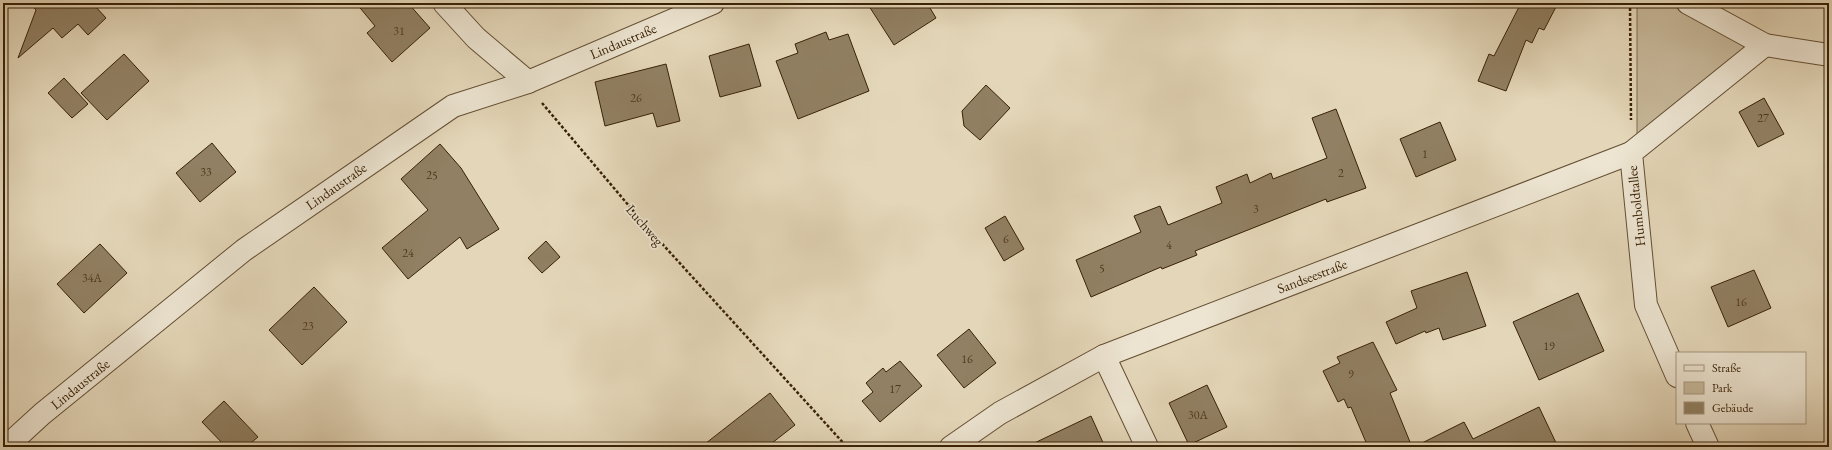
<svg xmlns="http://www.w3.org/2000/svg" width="1832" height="450" font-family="'EB Garamond',serif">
	<rect width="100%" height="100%" fill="#e4d7b9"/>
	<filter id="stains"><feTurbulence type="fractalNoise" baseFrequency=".005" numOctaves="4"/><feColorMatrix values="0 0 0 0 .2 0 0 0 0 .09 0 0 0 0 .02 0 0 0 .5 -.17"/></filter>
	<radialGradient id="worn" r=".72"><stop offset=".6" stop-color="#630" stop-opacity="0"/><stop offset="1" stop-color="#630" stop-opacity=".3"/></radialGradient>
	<!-- green -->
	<polygon fill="#c7b89a" stroke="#806c50" points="1637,3 1673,3 1748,46 1637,139"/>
	<!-- building -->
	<g fill="#918063" stroke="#382105">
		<polygon points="30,3 101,3 96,7 106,18 88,35 78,24 62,38 53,28 18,58 36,10"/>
		<polygon points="356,3 408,3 430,28 392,62 367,33 375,26"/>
		<polygon points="867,3 927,3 936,18 894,45"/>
		<polygon points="1521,3 1558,3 1544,30 1539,28 1532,43 1526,40 1506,91 1478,81 1489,54 1494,56"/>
		<polygon points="826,32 829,40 848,34 869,91 798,119 776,61 798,53 795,44"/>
		<polygon points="749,44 761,86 720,97 709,56"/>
		<polygon points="124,54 149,81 107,120 81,93"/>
		<polygon points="666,64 680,121 657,127 653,113 605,126 595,82"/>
		<polygon points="64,78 88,104 72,118 48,93"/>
		<polygon points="986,85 1010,108 980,140 964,126 962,111"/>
		<polygon points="1764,98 1784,134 1758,147 1739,112"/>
		<polygon points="1336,109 1366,188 1327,202 1326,199 1195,251 1197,255 1162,269 1161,267 1091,297 1076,260 1141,232 1134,216 1160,206 1168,225 1222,203 1216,187 1247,174 1250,183 1271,173 1273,179 1327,158 1312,118"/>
		<polygon points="1440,122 1456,160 1416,177 1400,139"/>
		<polygon points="212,143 236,172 200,202 176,173"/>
		<polygon points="440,144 461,168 499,229 467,249 460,237 408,279 382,248 428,210 401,179"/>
		<polygon points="1005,216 1024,249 1004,261 985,228"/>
		<polygon points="546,241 560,257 542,273 528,258"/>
		<polygon points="100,244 127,273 84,313 57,284"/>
		<polygon points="1754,270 1771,308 1728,327 1711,287"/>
		<polygon points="1467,272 1486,326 1443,340 1439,328 1426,333 1425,331 1396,344 1386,322 1417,308 1411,291"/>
		<polygon points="314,287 347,322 302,365 269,330"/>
		<polygon points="1578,293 1604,351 1539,380 1513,322"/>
		<polygon points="969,329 996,363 964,388 937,355"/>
		<polygon points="1373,342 1397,390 1390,393 1410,442 1397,447 1368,447 1351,407 1348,408 1344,399 1338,402 1323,371 1340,363 1337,357"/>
		<polygon points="900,361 922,386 880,422 862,401 873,392 866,383 883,368 886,372"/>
		<polygon points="1207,385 1227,427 1189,445 1169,403"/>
		<polygon points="770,393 795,425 767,447 701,447"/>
		<polygon points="224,401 258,437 246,447 226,447 202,422"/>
		<polygon points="1539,407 1558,447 1414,447 1464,422 1473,439"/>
		<polygon points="1091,416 1105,447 1026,447"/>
	</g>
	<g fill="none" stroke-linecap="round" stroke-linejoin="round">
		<defs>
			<g id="minor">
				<polyline points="444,3 476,38 528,82"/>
				<polyline points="1688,3 1765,45 1829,55"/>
				<polyline points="1104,356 1147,447"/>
				<polyline points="1677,376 1646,305 1631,153 1765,45"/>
				<polyline points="1697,423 1708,447"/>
				<polyline points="6,447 42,414 244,250 453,106 528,82 713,3"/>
				<polyline points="951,447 1000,413 1104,356 1631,153"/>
			</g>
		</defs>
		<!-- minor casing -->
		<use href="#minor" stroke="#634e32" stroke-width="24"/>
		<!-- path -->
		<g stroke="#382105" stroke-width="2.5" stroke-dasharray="3 2" stroke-linecap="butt">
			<polyline points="1630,3 1631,120"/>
			<polyline points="542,103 646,226 847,447"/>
		</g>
		<!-- minor -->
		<use href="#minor" stroke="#ede5d2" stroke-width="22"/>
	</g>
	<g text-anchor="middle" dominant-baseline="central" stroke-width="3.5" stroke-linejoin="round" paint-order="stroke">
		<!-- number labels -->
		<g font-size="12" fill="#4e391c">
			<text x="399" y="31">31</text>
			<text x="636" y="98">26</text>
			<text x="1763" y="118">27</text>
			<text x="1425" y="154">1</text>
			<text x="206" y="172">33</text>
			<text x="1341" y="173">2</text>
			<text x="432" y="175">25</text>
			<text x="1256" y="209">3</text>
			<text x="1006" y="239">6</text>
			<text x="1169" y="245">4</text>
			<text x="408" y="253">24</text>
			<text x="1102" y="268">5</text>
			<text x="92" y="278">34A</text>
			<text x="1741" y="302">16</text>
			<text x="308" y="326">23</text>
			<text x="1549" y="346">19</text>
			<text x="967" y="359">16</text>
			<text x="1351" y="374">9</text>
			<text x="895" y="389">17</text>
			<text x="1198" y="415">30A</text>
		</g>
		<!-- street labels -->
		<g font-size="14" fill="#382105" stroke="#ede5d2">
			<text transform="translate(623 41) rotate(-23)">Lindaustraße</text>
			<text transform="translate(336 186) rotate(-35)">Lindaustraße</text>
			<text transform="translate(1636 206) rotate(-96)">Humboldtallee</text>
			<text transform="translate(645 225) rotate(49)">Luchweg</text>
			<text transform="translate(1312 276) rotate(-21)">Sandseestraße</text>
			<text transform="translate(80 384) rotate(-39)">Lindaustraße</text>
		</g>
	</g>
	<!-- margin -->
	<rect width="1832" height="450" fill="none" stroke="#e4d7b9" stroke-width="16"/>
	<rect x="4" y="4" width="1824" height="442" fill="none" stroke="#382105" stroke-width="2"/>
	<rect x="8" y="8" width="1816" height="434" fill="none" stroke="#382105"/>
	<!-- legend -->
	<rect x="1676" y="352" width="130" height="72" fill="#ede5d2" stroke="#a59780"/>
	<rect x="1684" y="365" width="20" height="6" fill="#ede5d2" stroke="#a59780"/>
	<text x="1712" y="372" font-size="12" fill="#382105">Straße</text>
	<rect x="1684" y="382" width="20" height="12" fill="#c7b89a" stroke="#a59780"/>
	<text x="1712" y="392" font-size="12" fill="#382105">Park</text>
	<rect x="1684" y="402" width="20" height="12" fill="#918063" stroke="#a59780"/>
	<text x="1712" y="412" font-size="12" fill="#382105">Gebäude</text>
	<rect width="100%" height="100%" filter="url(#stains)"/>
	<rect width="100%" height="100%" fill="url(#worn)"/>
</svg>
